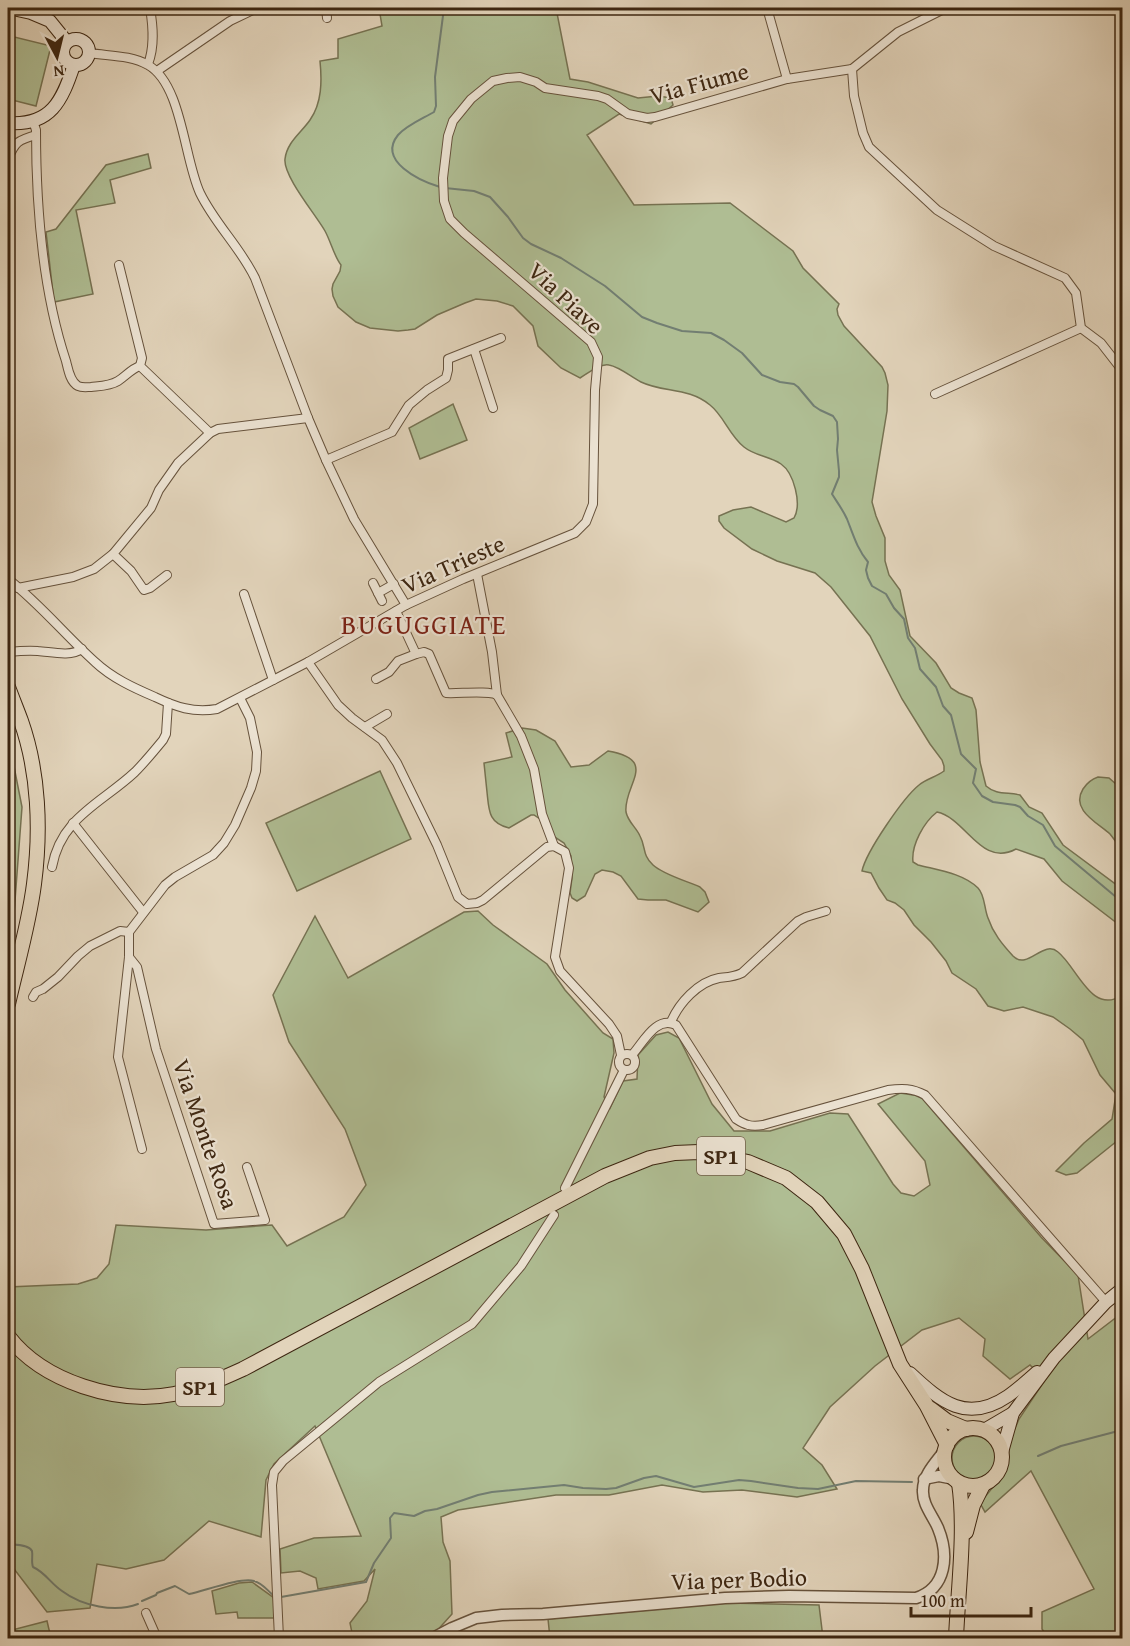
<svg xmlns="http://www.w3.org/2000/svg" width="1130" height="1646" font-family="'Gentium Book Plus',serif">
	<rect width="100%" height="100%" fill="#e2d4bb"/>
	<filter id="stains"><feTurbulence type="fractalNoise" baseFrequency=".00333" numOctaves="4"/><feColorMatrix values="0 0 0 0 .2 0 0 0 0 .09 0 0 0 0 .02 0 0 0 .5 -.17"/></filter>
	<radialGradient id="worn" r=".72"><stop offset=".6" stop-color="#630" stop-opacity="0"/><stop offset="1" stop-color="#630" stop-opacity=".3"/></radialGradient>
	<!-- green -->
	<g fill="#afbd93" stroke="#767252" stroke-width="1.5">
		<path d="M379 8H556L570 79 588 82 638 98 658 96 671 98 673 105 651 124 619 114 587 135 634 205 730 203 793 251 803 268 839 304 837 309 838 315 844 326 882 367 885 373 888 385 887 411 872 502 876 516 885 538V561L889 575 900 590 910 636 936 663 951 688 959 693 972 698 976 710 980 762 986 786C996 795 1008 792 1020 795L1029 807 1042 813 1063 845 1122 889V927L1062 881 1044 859 1016 849C981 868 966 818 937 812 924 822 911 845 913 862L918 865C937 870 963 873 978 888 985 895 984 908 988 918 993 933 1002 944 1013 956 1028 971 1043 939 1058 952 1077 967 1092 1016 1122 995V1137L1077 1173 1066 1175 1056 1171 1084 1143 1112 1119 1116 1094 1100 1075 1083 1040 1070 1029 1053 1017 1023 1007 1004 1011 988 1006 976 989 952 973 946 961 931 942 914 925 904 910 895 903 887 900 879 888 871 873 862 871C866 852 903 798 919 785 926 779 936 777 944 771V766L942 760 930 744 902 699 870 636 831 587 815 573 777 561 752 549 724 528 719 521V516L733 510 751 507 786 522 794 518C802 504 794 473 781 464 769 456 755 456 744 447 729 435 724 416 710 405 688 387 664 393 641 382 631 377 620 367 609 365 600 363 587 374 580 378L561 368 538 346 533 326 513 306 497 301 476 299 465 303 437 315 415 329 408 330 398 331 370 328 356 322 338 307 333 296 332 289 333 284 340 271 341 265C334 256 331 242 325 231 316 215 283 176 285 159 287 142 301 133 310 120 322 103 322 81 320 61L338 58V39L382 26Z"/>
		<polygon points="8,33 10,34 10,36 51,46 36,106 8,99"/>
		<polygon points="148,154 151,168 110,180 115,203 76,210 93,294 54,302 46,232 56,229 106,165"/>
		<polygon points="453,404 467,440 420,459 409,428"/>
		<path d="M522 728 536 730 555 741 571 767 589 765 608 751C660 760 623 785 626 812 628 822 636 827 640 836 646 847 642 855 653 865 664 875 687 881 700 887L705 892 709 902 698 912 666 900H648L638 899 621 876 613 872 602 870 595 874 585 896 577 901 572 898 570 893 572 878 571 856 564 843 553 836 540 819 534 815H531L509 828C488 823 489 810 487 792 486 782 485 772 484 763L512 757 506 733Z"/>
		<polygon points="8,736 22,807 14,914 8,939"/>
		<polygon points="380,771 411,839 297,891 266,823"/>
		<path d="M1098 777 1109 778 1117 785 1122 796V849C1118 845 1114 839 1110 834 1098 823 1070 810 1083 789 1087 783 1092 779 1098 777Z"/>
		<polygon points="478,911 493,925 547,964 565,990 603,1033 613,1039 614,1053 604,1097 610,1108 623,1081 637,1079 638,1055 656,1035 668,1032 679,1038 712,1104 734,1131 770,1131 830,1113 848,1114 893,1184 901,1193 914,1196 930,1185 925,1161 878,1104 900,1093 920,1096 1041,1237 1078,1275 1088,1339 1122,1313 1122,1638 1048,1638 1042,1629 1042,1612 1094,1589 1031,1471 985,1512 980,1503 1002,1476 1006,1464 1007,1447 1019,1419 1045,1380 1030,1365 1010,1379 983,1356 985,1339 959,1318 922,1330 875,1366 830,1407 803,1448 822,1465 837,1489 797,1497 742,1490 703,1492 662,1485 609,1495 556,1495 458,1510 441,1517 443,1542 450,1561 452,1614 434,1634 423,1638 353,1638 350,1623 367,1601 375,1569 364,1581 318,1589 316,1578 300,1571 281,1573 280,1549 314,1538 361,1536 315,1426 274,1464 266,1480 261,1537 209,1521 164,1560 126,1569 97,1564 90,1608 47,1612 8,1561 8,1287 78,1284 97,1278 109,1264 116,1225 206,1230 272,1225 287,1246 344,1217 366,1185 345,1129 289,1042 273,995 315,916 348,978 464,912"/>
		<circle cx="974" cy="1458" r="22"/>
		<polygon points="252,1582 274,1598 274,1618 238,1618 237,1612 216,1614 212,1591 239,1583"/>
		<polygon points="727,1603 819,1605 823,1638 550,1638 548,1619"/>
		<polygon points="47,1621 51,1638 8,1638 8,1631"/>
	</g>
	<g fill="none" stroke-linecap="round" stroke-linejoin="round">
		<!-- stream -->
		<g stroke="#727e72" stroke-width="2">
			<path d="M440 187C420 181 377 161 398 135 407 125 422 119 434 112L436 106 435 77 444 8"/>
			<path d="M445 188 474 191 490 197 508 217 523 238 531 244 561 258 605 286 642 317 657 323 682 331 711 333 724 340 742 353 762 375 780 382 794 384 798 387 814 406 820 410 833 416 837 422 838 439 837 450 839 471V477L832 494C837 502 843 510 847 519 853 534 857 549 868 562L866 570 868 578 872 586 886 594 894 608 904 619 908 638 915 648 920 669 936 687 943 706 951 715 961 754 976 769 973 783 982 796 993 802 1015 805 1020 807 1028 816 1043 825 1055 846 1122 902"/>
			<polyline points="1038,1456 1061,1446 1122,1430"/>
			<path d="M8 1544C14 1545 29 1544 32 1551 33 1556 31 1562 33 1567 46 1573 50 1583 62 1591 82 1606 115 1613 138 1604"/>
			<polyline points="281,1597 366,1582 374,1563 391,1538 390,1518 394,1513 414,1516 425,1511 437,1509 478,1495 492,1492 564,1485 583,1488 606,1489 616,1488 644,1478 656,1476 694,1487 739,1480 751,1481 798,1488 818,1489 856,1481 912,1482"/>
			<path d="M142 1601 156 1595 157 1593 175 1586 189 1594C204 1591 241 1577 254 1581 262 1583 267 1590 273 1595"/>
		</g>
		<defs>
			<g id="minor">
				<polyline points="326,8 327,18"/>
				<polyline points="767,8 787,79"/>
				<path d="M90 53C108 56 131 55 148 65 182 84 184 159 200 193 215 224 240 247 255 278L308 418 326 460 354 519 406 605"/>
				<path d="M148 64C155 46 153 26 150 8"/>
				<polyline points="852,69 854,96 863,133 869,147 937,210 994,246 1065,278 1076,293 1081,328 1101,343 1122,370"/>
				<polyline points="157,71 230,21 257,8"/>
				<path d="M33 121 36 130C36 206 42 289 66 361 68 369 70 382 78 386 82 388 87 387 91 387 100 386 110 386 118 381 126 376 131 369 140 366"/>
				<path d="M8 159C15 142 18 140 36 135"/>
				<polyline points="119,265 142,358 140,366 210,433"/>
				<polyline points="474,349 493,408"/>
				<polyline points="935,394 1081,328"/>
				<polyline points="326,460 392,432 409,405 427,390 446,378 448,370 448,359 501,338"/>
				<polyline points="477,574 492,652 497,695"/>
				<polyline points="167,575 150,588 144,590 131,571 113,554 151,508 159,490 178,463 210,433 218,429 308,418"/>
				<path d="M8 579C40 604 65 635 95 662 112 678 134 688 155 697 176 707 193 713 217 709L308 662 406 605 463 579 575 533 586 522 593 504 595 390 598 357 591 342 464 233 450 219 444 201 443 178 448 136 453 121 471 99 493 81 507 78 520 77 536 82 545 88 598 96 607 99 628 114 647 118 655 117 787 79 852 69 898 32 946 8"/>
				<polyline points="373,583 382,601"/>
				<polyline points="18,588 73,577 94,569 113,554"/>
				<polyline points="378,593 394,584"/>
				<polyline points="244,594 273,680"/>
				<path d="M396 611 416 654 424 652 429 654 446 693C458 694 488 690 497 695L521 736 534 769 542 814 554 846"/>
				<path d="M8 652C18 651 28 650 38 651 52 652 70 657 82 649"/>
				<polyline points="308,662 338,705 352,718 382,740 397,763 437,845 458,897 467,904 477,903 483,900 547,847 554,846 565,852 569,868 555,957 560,971 609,1024 617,1036 621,1055"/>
				<polyline points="376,679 389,672 398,661 416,654"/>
				<polyline points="365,727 387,714"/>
				<polyline points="73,823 143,912"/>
				<path d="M52 867C61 817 102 803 135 772 145 762 154 751 163 740L166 734 168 703"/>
				<polyline points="129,957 137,967 156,1049 214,1224 265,1220 247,1167"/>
				<polyline points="33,997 36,992 43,989 58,977 78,956 90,946 120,931 129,932"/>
				<path d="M671 1022C679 1003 698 982 719 978 728 977 734 977 742 973L798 921 806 917 826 911"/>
				<circle cx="627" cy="1062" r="8"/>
				<path d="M632 1055C643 1043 656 1015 676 1025L736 1119C745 1125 751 1127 763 1125L888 1090C902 1088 912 1088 925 1095L1106 1302"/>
				<polyline points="142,1149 118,1057 129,957 129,932 165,885 175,877 213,855 224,843 235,825 251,788 256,771 257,752 250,718 240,698"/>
				<polyline points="565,1188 624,1070"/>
				<polyline points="146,1613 157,1638"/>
				<polyline points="279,1638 272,1485 274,1472 283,1461 379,1382 472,1324 521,1266 554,1215"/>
			</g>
			<g id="tertiary">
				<polyline points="924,1479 939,1476 954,1479"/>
				<path d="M433 1638 452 1628 476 1618 502 1615 543 1614 725 1598 789 1596 916 1598C947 1588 949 1555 938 1528 933 1516 922 1504 923 1490 923 1475 936 1462 945 1450"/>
			</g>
			<g id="secondary">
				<polyline points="8,8 31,13 50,21 67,42"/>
				<circle cx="76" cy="52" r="13"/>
				<path d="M8 123C51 126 62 101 74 65"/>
				<path d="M910 1373C941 1402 967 1424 1008 1396 1018 1389 1028 1380 1037 1372"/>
				<polyline points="984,1430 1013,1413"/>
				<polyline points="1002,1452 1013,1413 1054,1358 1106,1302 1122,1289"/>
			</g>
			<g id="primary">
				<path d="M8 687C12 698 17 710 21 721 39 772 41 831 34 884 29 924 17 964 8 1004"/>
				<path d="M8 1336C43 1382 118 1405 174 1394 199 1389 221 1379 243 1369L605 1176 650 1158 675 1153 699 1152 748 1162 786 1178 817 1202 844 1234 862 1269 900 1364 927 1406 947 1445"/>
				<polyline points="931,1409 947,1421 966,1429"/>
				<circle cx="973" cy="1457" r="29"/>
				<polyline points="966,1532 973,1505 983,1485"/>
				<path d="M956 1638C958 1590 966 1530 959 1483"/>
			</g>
		</defs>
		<!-- minor casing -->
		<use href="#minor" stroke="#66523c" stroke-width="10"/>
		<!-- tertiary casing -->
		<use href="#tertiary" stroke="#66523c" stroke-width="13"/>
		<!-- secondary casing -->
		<use href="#secondary" stroke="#3d2611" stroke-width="14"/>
		<!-- primary casing -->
		<use href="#primary" stroke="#3d2611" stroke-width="16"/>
		<!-- minor -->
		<use href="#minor" stroke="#ece3d3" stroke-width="8"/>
		<!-- tertiary -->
		<use href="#tertiary" stroke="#ece3d3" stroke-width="10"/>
		<!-- secondary -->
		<use href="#secondary" stroke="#ece3d3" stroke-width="12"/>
		<!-- primary -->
		<use href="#primary" stroke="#e2d4bb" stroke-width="14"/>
	</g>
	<g text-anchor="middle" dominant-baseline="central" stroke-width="4.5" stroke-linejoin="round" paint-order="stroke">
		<!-- shield labels -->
		<g fill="#ece3d3" stroke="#725f4b" stroke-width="1.5">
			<rect x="697" y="1137" width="48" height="38" rx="4.5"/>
			<rect x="176" y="1368" width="48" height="38" rx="4.5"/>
		</g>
		<g font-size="22" font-weight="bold" fill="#3d2611">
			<text x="721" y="1156">SP1</text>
			<text x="200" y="1387">SP1</text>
		</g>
		<!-- street labels -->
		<g font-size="24" fill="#3d2611" stroke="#ece3d3">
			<text transform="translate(699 83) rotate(-15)">Via Fiume</text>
			<text transform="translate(566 298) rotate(43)">Via Piave</text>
			<text transform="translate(453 564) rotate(-24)">Via Trieste</text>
			<text transform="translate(206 1134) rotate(71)">Via Monte Rosa</text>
			<text transform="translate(739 1579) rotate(-2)">Via per Bodio</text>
		</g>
		<!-- quarter labels -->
		<g font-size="27" letter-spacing="1.5" fill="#7a1f14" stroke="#ece3d3">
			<text x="424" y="624">BUGUGGIATE</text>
		</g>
	</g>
	<!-- margin -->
	<rect width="1130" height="1646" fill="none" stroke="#e2d4bb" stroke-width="30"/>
	<rect x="9" y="9" width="1112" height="1628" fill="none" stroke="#3d2611" stroke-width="3"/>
	<rect x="15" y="15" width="1100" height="1616" fill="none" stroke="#3d2611" stroke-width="1.5"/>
	<!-- north arrow -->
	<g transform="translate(57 57) rotate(173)" stroke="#ece3d3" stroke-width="4.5" paint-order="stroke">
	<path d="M0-4.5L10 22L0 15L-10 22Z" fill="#3d2611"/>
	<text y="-9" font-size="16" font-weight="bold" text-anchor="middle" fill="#3d2611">N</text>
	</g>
	<!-- scale -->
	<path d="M911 1607v9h120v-9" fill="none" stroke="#3d2611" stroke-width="3"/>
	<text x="920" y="1607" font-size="18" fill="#3d2611" stroke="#ece3d3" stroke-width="4.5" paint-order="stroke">100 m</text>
	<rect width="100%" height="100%" filter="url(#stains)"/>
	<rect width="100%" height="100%" fill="url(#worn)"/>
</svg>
